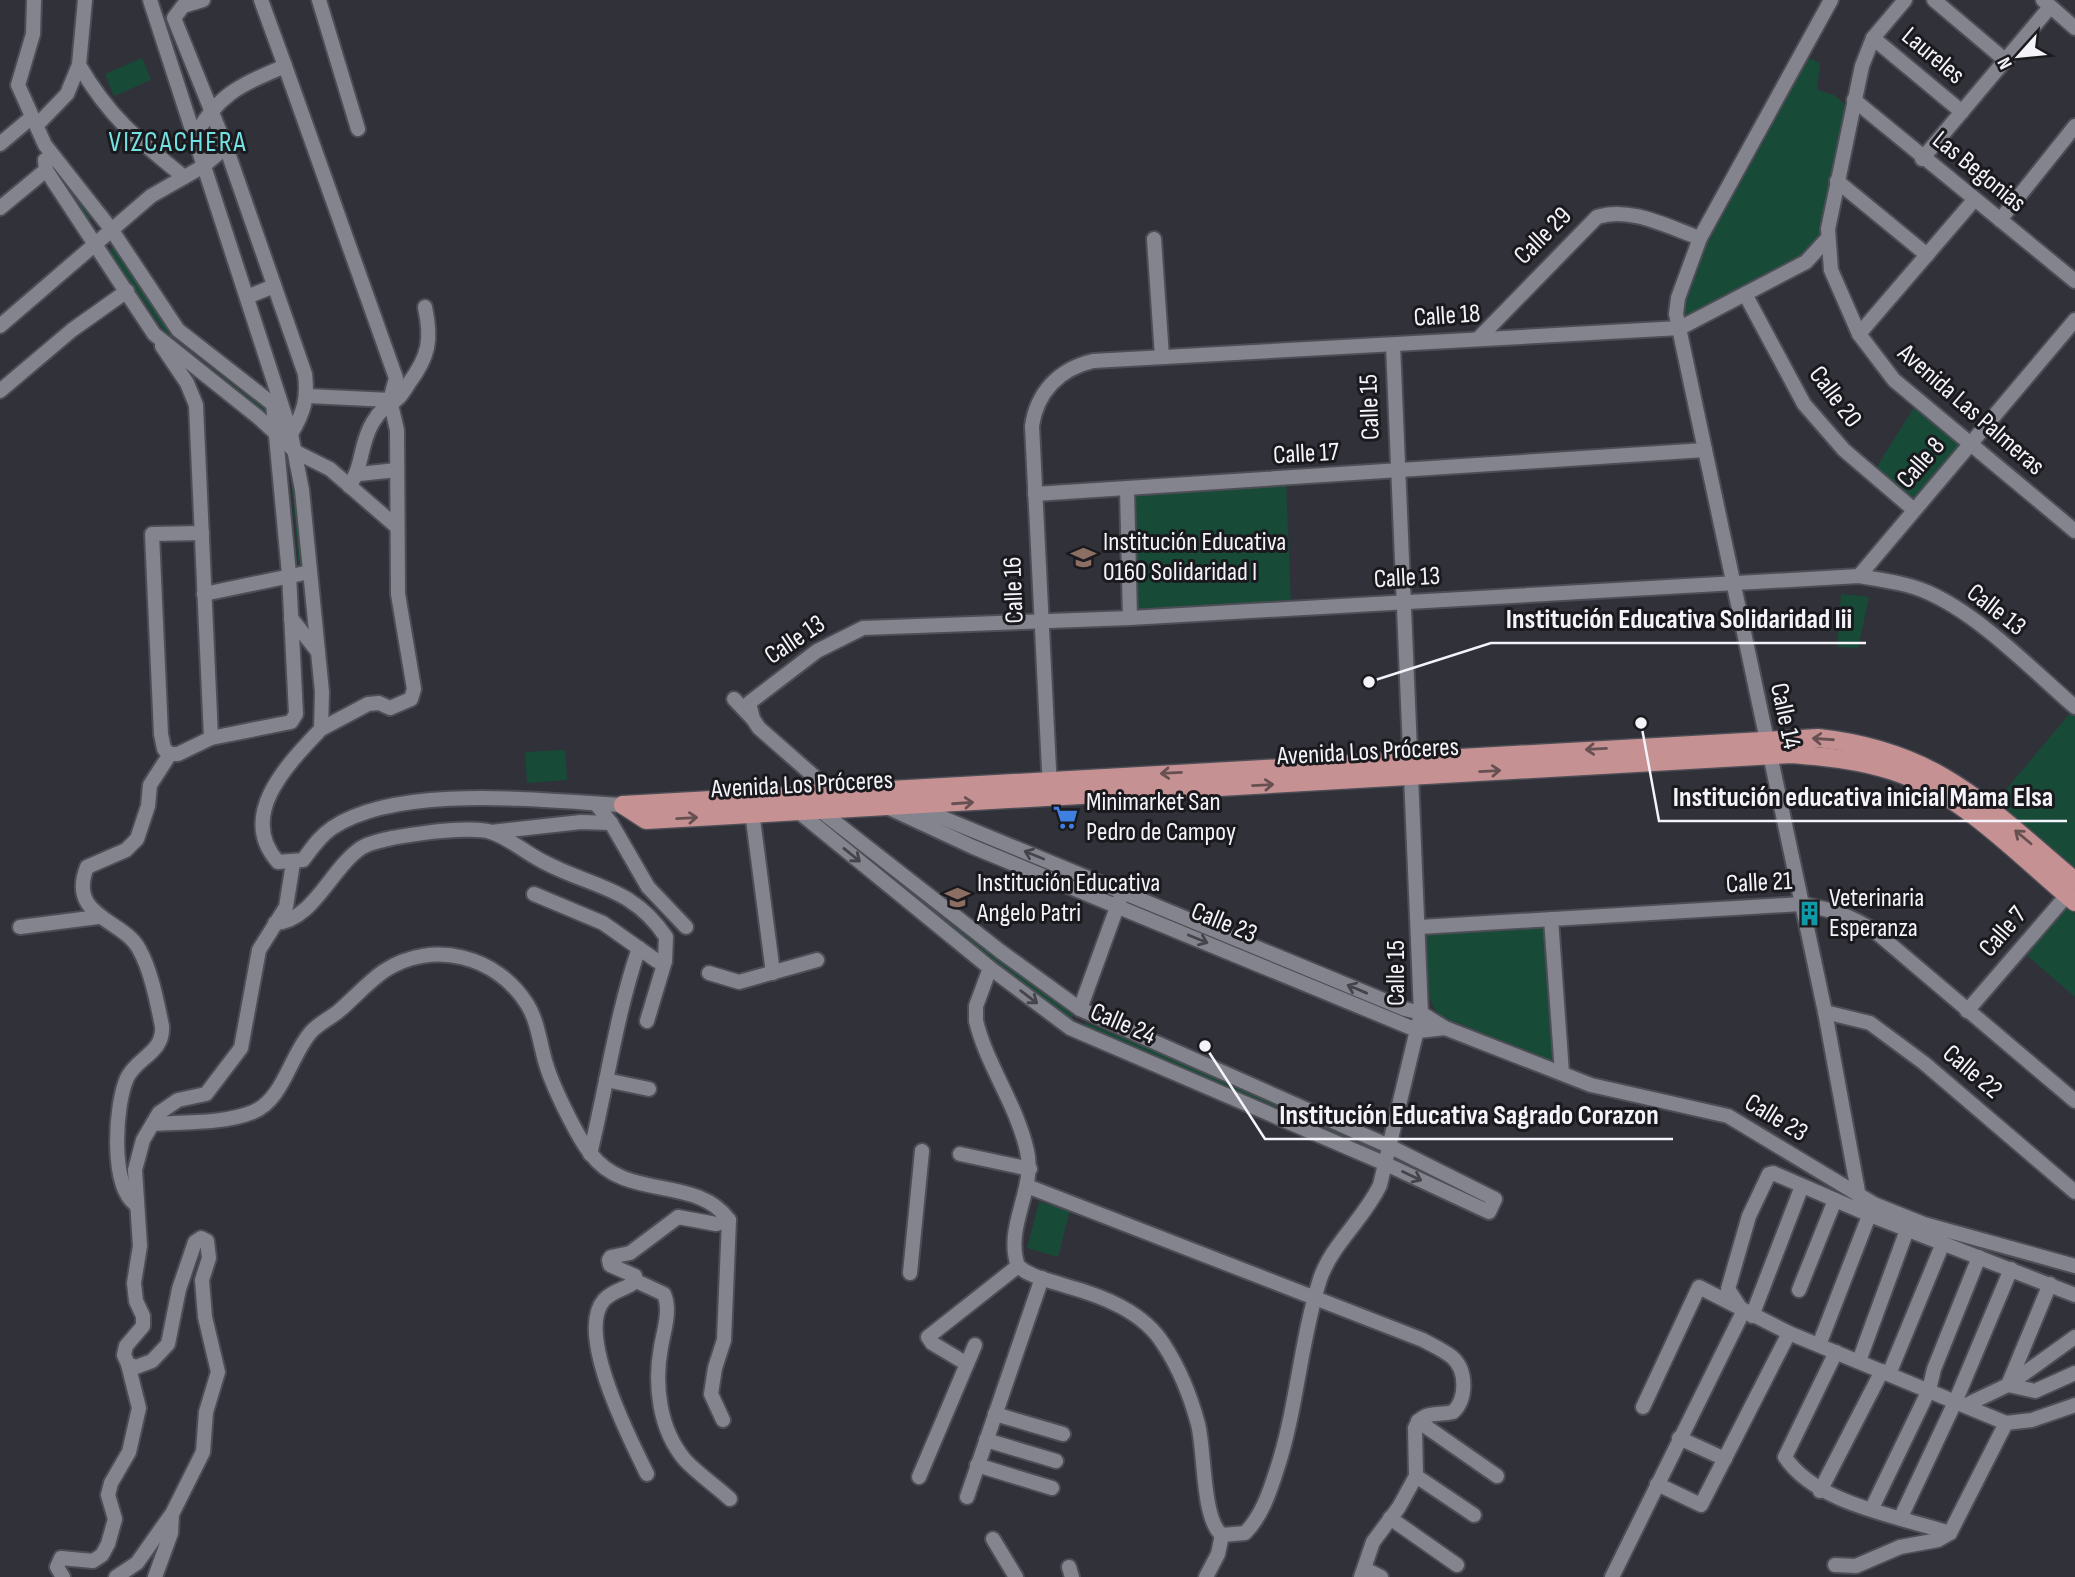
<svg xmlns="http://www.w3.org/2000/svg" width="2075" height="1577" font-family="'Sofia Sans Condensed',sans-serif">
	<rect width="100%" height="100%" fill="#31313a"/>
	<!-- green -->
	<g fill="#174b38">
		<path d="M1804 56 1820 63 1817 90 1834 95 1847 106 1824 232 1811 251 1685 316C1676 272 1778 104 1804 56Z"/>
		<polygon points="142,58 151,80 114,96 105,74"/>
		<polygon points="60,169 92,216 88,220 55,172"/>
		<polygon points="113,248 177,342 270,413 271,421 174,345 109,251"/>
		<polygon points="1916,404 1963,441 1912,501 1875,470"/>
		<polygon points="289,457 295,462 306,567 299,567"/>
		<polygon points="1286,482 1291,605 1134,615 1131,493"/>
		<polygon points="1841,594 1869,597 1858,648 1837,647"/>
		<polygon points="2072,711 2075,713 2075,876 1993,805"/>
		<polygon points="565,750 567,780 527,783 525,752"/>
		<polygon points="816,818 822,818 1073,1015 1070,1024"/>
		<polygon points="2064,905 2075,914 2075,997 2023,952"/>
		<path d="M1548 923 1557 1063 1440 1016C1421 992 1424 961 1423 932Z"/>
		<polygon points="1085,1022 1386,1148 1382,1157 1083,1031"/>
		<polygon points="1039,1202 1070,1210 1058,1257 1027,1248"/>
	</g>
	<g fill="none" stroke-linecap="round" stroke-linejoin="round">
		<defs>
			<g id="minor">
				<polyline points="34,0 33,34 18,85 45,145 111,229 178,330 279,409"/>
				<path d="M150 0 291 434 302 490 322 692 321 729C289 763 236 815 278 862L303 860C312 848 320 836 332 828 399 783 544 801 623 805"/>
				<path d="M203 0 183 6 174 18 226 147 305 374C308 399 304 412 291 434"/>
				<polyline points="261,0 285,66"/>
				<polyline points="319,0 358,129"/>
				<polyline points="1831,0 1700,238 1678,298 1676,314 1825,1012 1859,1197"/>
				<polyline points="1905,0 1873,38 1862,66 1828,229 1831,270 1859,334 1894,380 2075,531"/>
				<polyline points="1934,0 2005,60"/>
				<polyline points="2043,0 2075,28"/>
				<polyline points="1873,38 1962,112"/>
				<path d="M79 65C109 117 138 140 184 177"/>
				<polyline points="1854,100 2075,281"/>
				<polyline points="38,124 67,94 79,65 85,0"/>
				<path d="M195 136C219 93 241 85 285 66L396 378 390 400 397 430 398 594 414 689 411 699 390 708 379 703 368 704 321 729"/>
				<polyline points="0,144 32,117"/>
				<polyline points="1922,159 2050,7"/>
				<polyline points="46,170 154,334 258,417 296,452 330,469 397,527"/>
				<polyline points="1837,181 1927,255"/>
				<polyline points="0,208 46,170 45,160"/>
				<polyline points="2000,220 2075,126"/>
				<polyline points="1154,239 1162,357"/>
				<polyline points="1745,294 1804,404 1844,450 1913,509"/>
				<polyline points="247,297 274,286"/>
				<polyline points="0,326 151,196 202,167 226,147"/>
				<polyline points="1859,334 1974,200"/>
				<path d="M1479 338 1597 217C1630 206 1668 227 1700 238"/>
				<polyline points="162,346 187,383 196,405 211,738"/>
				<polyline points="0,391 72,330 127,291"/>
				<polyline points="308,396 390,400"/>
				<polyline points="359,474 397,470"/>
				<path d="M349 486C363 468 360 442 373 422 379 412 387 404 396 400 401 397 406 388 409 383 429 356 432 340 425 307"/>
				<polyline points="1127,489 1130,618"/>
				<polyline points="1035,494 1705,450"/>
				<polyline points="202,533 152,534 161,734 164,749 170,754 178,754 211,738 291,722 296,714 289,574 273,404"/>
				<polyline points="1859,576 2075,320"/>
				<polyline points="204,594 310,572"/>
				<polyline points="291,618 318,652"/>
				<polyline points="734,699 752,718"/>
				<path d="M1050 790 1032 426C1037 392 1059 369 1093 361L1680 328 1806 262 1828 238"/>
				<path d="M833 793 759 728 753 719 749 703 817 651 863 628 1130 618 1859 576C1882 580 1906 583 1927 592 1980 615 2031 669 2075 707"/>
				<polyline points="596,804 611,823 648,887 686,927"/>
				<polyline points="751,804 773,973"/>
				<polyline points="887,804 887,807 973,847 1419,1031 1445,1028"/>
				<polyline points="798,805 799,812 990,968 1070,1028 1386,1164 1489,1212 1495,1199 1391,1147 1080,1009 1000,951 821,811 820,805"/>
				<polyline points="914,806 1405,1009 1421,1013 1445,1028 1591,1085 1728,1116 1874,1204 1924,1224 2075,1266"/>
				<polyline points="491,832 581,822 611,823"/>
				<polyline points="1551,919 1562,1073"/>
				<path d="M275 923C313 921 331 868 361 848 379 836 470 825 491 832 509 838 526 853 542 861 592 888 632 886 666 937L665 961H657L603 923 534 894"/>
				<polyline points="20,927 98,917"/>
				<path d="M1420 927 1801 904C1830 909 1853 916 1877 933L2075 1101"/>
				<path d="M990 968 976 1006V1021C987 1066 1017 1105 1027 1151 1036 1190 1004 1227 1018 1266 1032 1278 1049 1280 1066 1286 1103 1296 1144 1312 1164 1345 1179 1368 1191 1398 1198 1424 1205 1451 1202 1520 1222 1535L1245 1533C1261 1517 1269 1494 1276 1472 1297 1410 1300 1342 1320 1279 1332 1244 1364 1219 1380 1185L1421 1013 1393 345"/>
				<polyline points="709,973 739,982 817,960"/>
				<polyline points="1080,1009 1120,899"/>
				<polyline points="1967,1011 2074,887"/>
				<polyline points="1825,1012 1870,1023 1924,1063 2075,1192"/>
				<polyline points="647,1021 665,961"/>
				<polyline points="606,1080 649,1089"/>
				<path d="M153 1124C184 1122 223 1124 253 1112 283 1100 290 1056 311 1032 319 1023 331 1018 340 1010 355 997 368 982 384 971 433 939 497 956 527 1004 538 1021 540 1045 546 1064 552 1085 577 1137 591 1154 626 1201 697 1175 729 1220L724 1340 715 1368 711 1394 723 1420"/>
				<path d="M590 1154C607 1085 616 1015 639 948"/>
				<polyline points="960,1154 1030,1169"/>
				<path d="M1027 1186 1423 1340C1432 1345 1443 1350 1452 1357 1467 1370 1467 1399 1453 1412 1437 1416 1422 1410 1415 1428L1416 1476 1399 1507 1373 1542 1361 1577"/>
				<path d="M135 1204C110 1185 115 1105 127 1078 137 1057 164 1053 162 1026 157 1002 151 970 139 949 123 919 67 917 87 867L126 850 137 839 148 806 150 785 170 754"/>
				<polyline points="910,1273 922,1151"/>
				<path d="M636 1281 664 1294C671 1310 664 1330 661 1347 654 1385 659 1429 685 1460 698 1474 716 1486 730 1499"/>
				<polyline points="2050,1284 2008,1385 2035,1391 2075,1373"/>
				<polyline points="1799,1290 1835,1200"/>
				<polyline points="1752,1316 1802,1186"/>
				<polyline points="1819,1345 1872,1208"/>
				<path d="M1836 1352 1785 1457C1816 1504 1898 1516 1950 1533"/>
				<polyline points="1859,1361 1907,1230"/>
				<polyline points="967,1364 932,1343 928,1337 1018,1266"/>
				<polyline points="1889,1374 1943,1243"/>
				<polyline points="1966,1405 2008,1385 2075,1337"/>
				<polyline points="1643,1407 1699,1287 1789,1333 2006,1423 2032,1420 2075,1405"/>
				<polyline points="995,1414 1063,1434"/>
				<polyline points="1418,1421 1497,1476"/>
				<polyline points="1679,1438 1725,1459"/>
				<polyline points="986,1440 1056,1461"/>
				<polyline points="977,1465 1052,1488"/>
				<path d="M647 1474C630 1439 575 1333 604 1300 613 1290 627 1289 636 1281L635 1276 610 1265 609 1260 611 1257 630 1253 678 1217 716 1224 729 1220"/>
				<polyline points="1416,1476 1474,1515"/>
				<polyline points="919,1477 975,1345"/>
				<polyline points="1657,1484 1701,1505 1789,1333"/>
				<polyline points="1820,1491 1882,1371"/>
				<polyline points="967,1497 1042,1278"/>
				<polyline points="1872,1508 1929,1390 1934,1369 1979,1257"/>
				<polyline points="1901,1517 1956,1400 2011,1269"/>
				<polyline points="1390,1518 1457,1565"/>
				<polyline points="993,1539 1016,1577"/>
				<polyline points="1835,1565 1856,1566 1900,1547 1938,1540 1950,1533 2006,1423"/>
				<polyline points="1069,1567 1072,1577"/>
				<polyline points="1365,1569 1381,1577"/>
				<polyline points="63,1577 57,1567 61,1558 93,1561 102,1555 108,1544 115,1519 108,1495 111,1483 129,1452 139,1408 128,1364"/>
				<polyline points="116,1577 137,1563 171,1515"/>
				<polyline points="155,1577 171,1533 172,1514 203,1452 206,1412 218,1372 205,1317 202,1280 209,1258 207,1241 201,1238 195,1242 179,1289 168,1344 152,1361 136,1367 128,1364 124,1355 126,1346 143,1326 143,1316 136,1301 134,1283 140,1246 135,1170 143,1140 159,1113 178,1100 206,1094 241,1048 259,950 286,907 293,863"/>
				<polyline points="1206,1577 1218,1554 1222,1535"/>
				<polyline points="1612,1577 1743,1312 1728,1289 1749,1216 1769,1174 1773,1173 1870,1215 2075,1295"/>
			</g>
			<g id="major">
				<path d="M623 805 646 820 1792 754C1827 757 1860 760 1893 771 1965 795 2018 855 2075 902"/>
				<path d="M623 805 1818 738C1939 751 1987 807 2075 881"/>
			</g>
		</defs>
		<!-- minor casing -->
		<use href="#minor" stroke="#4d4d55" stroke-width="18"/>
		<!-- major casing -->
		<use href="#major" stroke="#4d4d55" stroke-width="21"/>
		<!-- minor -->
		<use href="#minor" stroke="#84848e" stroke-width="14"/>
		<!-- major -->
		<use href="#major" stroke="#c69192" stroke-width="18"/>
	</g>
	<!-- one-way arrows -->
	<defs><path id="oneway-shaft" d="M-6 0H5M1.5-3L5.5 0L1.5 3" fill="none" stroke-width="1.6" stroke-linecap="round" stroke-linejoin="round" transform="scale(1.75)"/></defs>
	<g stroke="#675052">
		<use href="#oneway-shaft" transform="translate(1823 739) rotate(-176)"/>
		<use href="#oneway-shaft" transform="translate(1596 749) rotate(177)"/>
		<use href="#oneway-shaft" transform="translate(1490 771) rotate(-3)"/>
		<use href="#oneway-shaft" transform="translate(1171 773) rotate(177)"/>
		<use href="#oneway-shaft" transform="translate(1263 785) rotate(-3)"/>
		<use href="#oneway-shaft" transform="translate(963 803) rotate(-4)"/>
		<use href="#oneway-shaft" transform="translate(687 818) rotate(-3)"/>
		<use href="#oneway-shaft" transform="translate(2023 837) rotate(-140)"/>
	</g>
	<g stroke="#44444b">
		<use href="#oneway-shaft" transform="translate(852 855) rotate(39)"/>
		<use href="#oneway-shaft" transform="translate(1034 855) rotate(-158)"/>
		<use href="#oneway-shaft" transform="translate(1198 939) rotate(22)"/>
		<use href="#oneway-shaft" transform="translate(1357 989) rotate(-157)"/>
		<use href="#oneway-shaft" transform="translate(1029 997) rotate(37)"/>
		<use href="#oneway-shaft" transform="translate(1412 1176) rotate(25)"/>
	</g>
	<!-- icons -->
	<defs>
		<symbol id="school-bare" viewBox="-9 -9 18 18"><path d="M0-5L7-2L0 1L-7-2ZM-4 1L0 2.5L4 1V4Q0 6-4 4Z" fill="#8d6e63" stroke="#1a1a1e" stroke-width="2.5" paint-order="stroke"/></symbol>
		<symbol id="supermarket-bare" viewBox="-9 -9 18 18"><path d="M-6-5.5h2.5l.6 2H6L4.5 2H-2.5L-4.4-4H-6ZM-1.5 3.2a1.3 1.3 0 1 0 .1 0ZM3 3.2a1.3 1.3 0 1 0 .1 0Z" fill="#3f7fe0" stroke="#1a1a1e" stroke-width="2.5" paint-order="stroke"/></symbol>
		<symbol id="building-bare" viewBox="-9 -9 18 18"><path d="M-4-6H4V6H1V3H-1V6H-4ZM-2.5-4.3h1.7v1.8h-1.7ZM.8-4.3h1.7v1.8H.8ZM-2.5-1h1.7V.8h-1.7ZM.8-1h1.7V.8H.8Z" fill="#0f9aa8" stroke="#1a1a1e" stroke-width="2.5" paint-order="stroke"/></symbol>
	</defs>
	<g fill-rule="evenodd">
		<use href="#school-bare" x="1066" y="540" width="35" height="35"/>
		<use href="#supermarket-bare" x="1048" y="800" width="35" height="35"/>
		<use href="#school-bare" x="940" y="880" width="35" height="35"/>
		<use href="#building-bare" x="1792" y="896" width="35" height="35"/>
	</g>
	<g text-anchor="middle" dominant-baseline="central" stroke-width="6" stroke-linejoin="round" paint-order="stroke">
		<!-- street labels -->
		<g font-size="26" fill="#f3f3f9" stroke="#1a1a1e">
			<text transform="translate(1933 56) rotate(40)">Laureles</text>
			<text transform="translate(1979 172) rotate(39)">Las Begonias</text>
			<text transform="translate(1543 236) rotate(-45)">Calle 29</text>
			<text transform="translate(1447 316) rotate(-4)">Calle 18</text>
			<text transform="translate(1835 397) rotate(53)">Calle 20</text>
			<text transform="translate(1370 407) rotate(-92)">Calle 15</text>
			<text transform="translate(1971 410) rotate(41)">Avenida Las Palmeras</text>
			<text transform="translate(1306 454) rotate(-3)">Calle 17</text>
			<text transform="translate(1921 463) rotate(-49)">Calle 8</text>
			<text transform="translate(1407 578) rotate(-3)">Calle 13</text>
			<text transform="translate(1014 590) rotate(-92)">Calle 16</text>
			<text transform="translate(1996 610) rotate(38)">Calle 13</text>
			<text transform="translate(795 640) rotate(-34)">Calle 13</text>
			<text transform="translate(1785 716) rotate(78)">Calle 14</text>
			<text transform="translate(1368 752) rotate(-3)">Avenida Los Próceres</text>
			<text transform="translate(802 785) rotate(-3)">Avenida Los Próceres</text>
			<text transform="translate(1759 883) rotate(-3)">Calle 21</text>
			<text transform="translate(1224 923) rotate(22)">Calle 23</text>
			<text transform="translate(2003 932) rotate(-49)">Calle 7</text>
			<text transform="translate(1396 973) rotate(-90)">Calle 15</text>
			<text transform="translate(1123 1024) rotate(23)">Calle 24</text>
			<text transform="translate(1972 1072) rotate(40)">Calle 22</text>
			<text transform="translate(1776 1118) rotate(31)">Calle 23</text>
		</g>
		<!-- poi labels -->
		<g font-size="26" fill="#f3f3f9" stroke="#1a1a1e" text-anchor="start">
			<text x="1103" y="542">Institución Educativa<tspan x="1103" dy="30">0160 Solidaridad I</tspan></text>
			<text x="1086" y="802">Minimarket San<tspan x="1086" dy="30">Pedro de Campoy</tspan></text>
			<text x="977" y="883">Institución Educativa<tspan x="977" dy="30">Angelo Patri</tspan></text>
			<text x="1829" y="898">Veterinaria<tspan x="1829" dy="30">Esperanza</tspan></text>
		</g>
		<!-- neighbourhood labels -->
		<g font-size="28" letter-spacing="2" fill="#74e1e2" stroke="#1a1a1e">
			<text x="178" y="142">VIZCACHERA</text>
		</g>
	</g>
	<!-- callouts -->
	<path fill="none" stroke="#f3f3f9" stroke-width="2.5" d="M1369 682L1491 643H1866M1641 723L1659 821H2067M1205 1046L1265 1139H1673"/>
	<g fill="#f3f3f9" stroke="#1a1a1e" stroke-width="2.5">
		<circle cx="1369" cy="682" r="7"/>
		<circle cx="1641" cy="723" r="7"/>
		<circle cx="1205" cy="1046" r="7"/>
	</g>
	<g font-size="28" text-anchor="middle" font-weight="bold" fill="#f3f3f9" stroke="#1a1a1e" stroke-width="6" stroke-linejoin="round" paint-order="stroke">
		<text x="1679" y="628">Institución Educativa Solidaridad Iii</text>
		<text x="1863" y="806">Institución educativa inicial Mama Elsa</text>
		<text x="1469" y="1124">Institución Educativa Sagrado Corazon</text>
	</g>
	<!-- north arrow -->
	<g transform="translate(2019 56) rotate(243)" stroke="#1a1a1e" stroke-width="5" paint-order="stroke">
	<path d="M0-5L12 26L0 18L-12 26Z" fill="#f3f3f9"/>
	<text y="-10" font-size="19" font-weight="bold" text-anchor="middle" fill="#f3f3f9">N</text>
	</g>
</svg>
